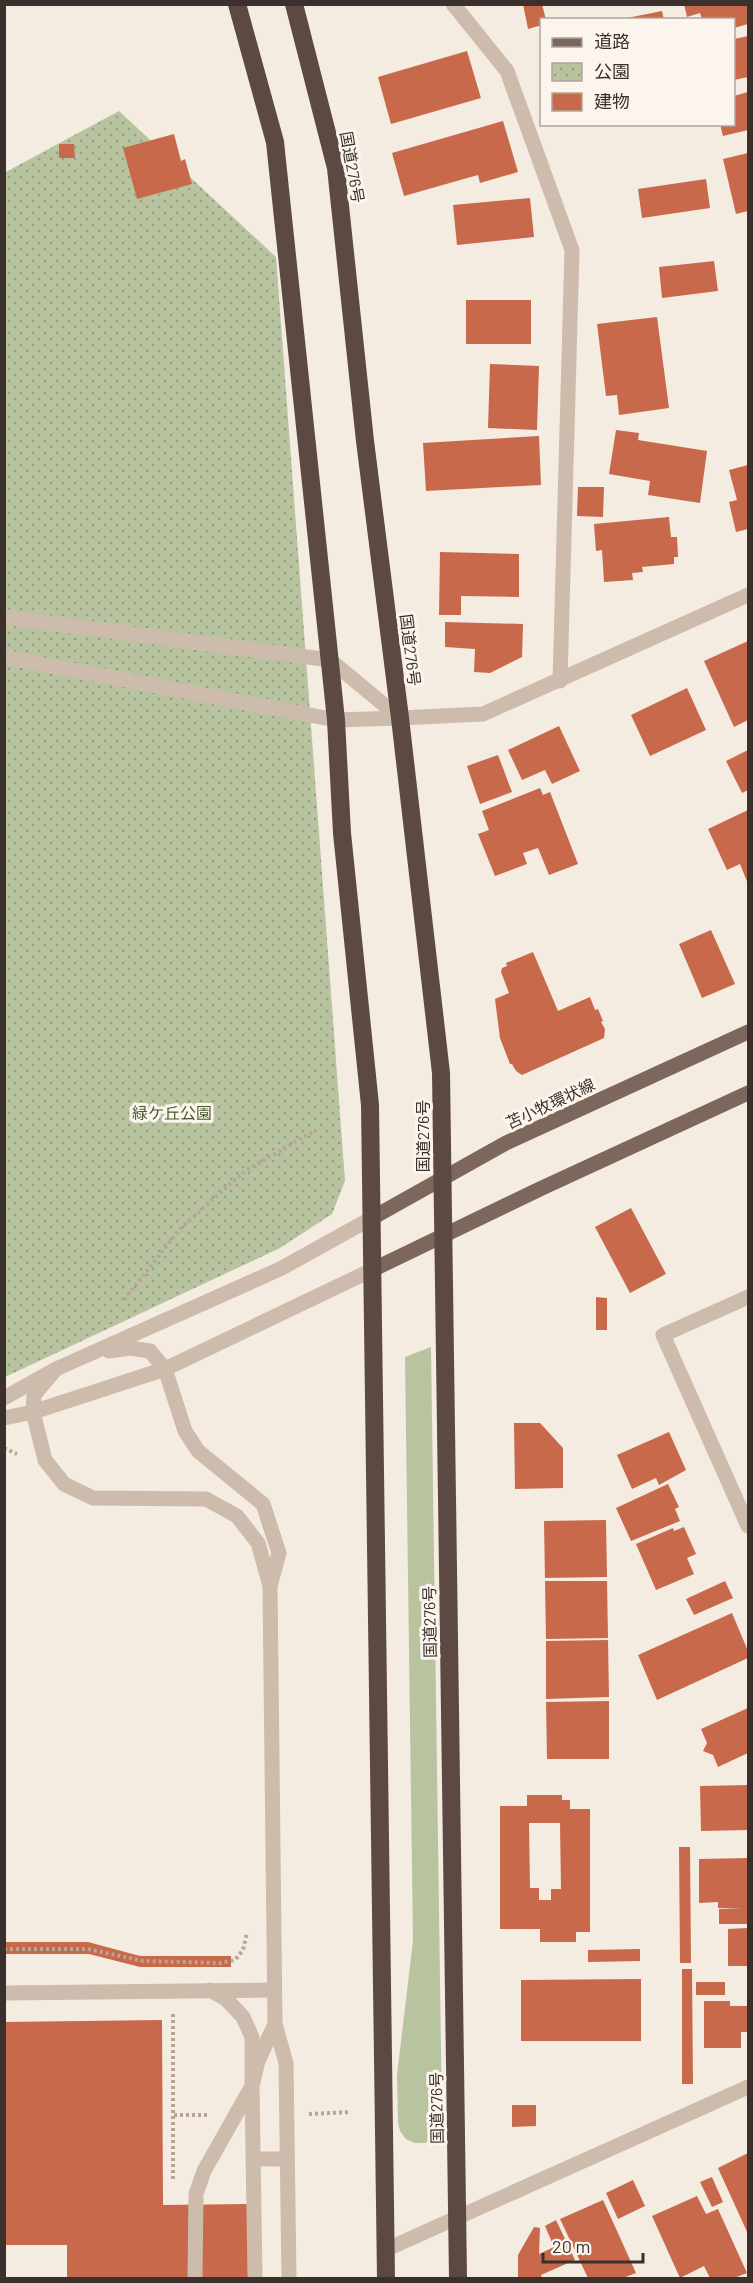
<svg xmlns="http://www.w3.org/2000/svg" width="753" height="2283" font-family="Barlow,'Noto Sans JP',sans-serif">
	<defs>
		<pattern id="park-dots" width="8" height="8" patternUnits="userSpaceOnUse" patternTransform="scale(1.5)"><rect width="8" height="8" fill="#b8c4a0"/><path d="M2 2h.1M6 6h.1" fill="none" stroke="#97a083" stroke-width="1.8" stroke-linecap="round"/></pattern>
	</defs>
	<rect width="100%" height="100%" fill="#f4ebe1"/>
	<!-- grass -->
	<polygon fill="#b8c4a0" points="431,1347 442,2121 440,2131 434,2138 425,2143 415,2143 406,2139 400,2131 398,2122 397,2075 413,1941 405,1357"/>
	<!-- park -->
	<polygon fill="url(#park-dots)" points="119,111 276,257 345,1181 332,1214 280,1248 5,1377 4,173"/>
	<!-- building -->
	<g fill="#c8694b" fill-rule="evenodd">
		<polygon points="523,4 542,4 546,20 542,20 542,25 528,29"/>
		<polygon points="684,4 748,4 748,24 734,28 734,20 702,20 700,13 687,17"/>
		<polygon points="662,11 664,20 627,20 627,18"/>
		<polygon points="748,36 748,77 734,80 734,39"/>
		<polygon points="467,51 481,98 391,124 378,77"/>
		<polygon points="748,92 748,130 723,136 720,124 734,124 734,96"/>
		<polygon points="503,121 518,172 480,183 478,175 404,196 392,153"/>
		<polygon points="174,134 181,161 185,159 192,184 137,199 123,148"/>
		<polygon points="59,144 74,144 75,158 59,158"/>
		<polygon points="748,153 748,211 736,214 723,159"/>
		<polygon points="706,179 710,208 642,218 638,189"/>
		<polygon points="530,198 534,237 457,245 453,205"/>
		<polygon points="714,261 718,291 662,298 659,267"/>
		<rect x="466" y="300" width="65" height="44"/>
		<polygon points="657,317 669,408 619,415 617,395 606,396 597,324"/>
		<polygon points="490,364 539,366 537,430 488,428"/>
		<polygon points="616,430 639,433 638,440 707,451 700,503 648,495 650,481 609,474"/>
		<polygon points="539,436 541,485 426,491 423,443"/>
		<polygon points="748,465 748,529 736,532 729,502 737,500 729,470"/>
		<polygon points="578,487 604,487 603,517 577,516"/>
		<polygon points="669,517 671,537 677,537 678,557 674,557 674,564 642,567 643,572 632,573 633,580 604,582 602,550 596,551 594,524"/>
		<polygon points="440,552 519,554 519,597 461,596 461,615 439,615"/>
		<polygon points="445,622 523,624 522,657 490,673 474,672 475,649 445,647"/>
		<polygon points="748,641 748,720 734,727 704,661"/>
		<polygon points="687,688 706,730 650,756 631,715"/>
		<polygon points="559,726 580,771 552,784 545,770 522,780 508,750"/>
		<polygon points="748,750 748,790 742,793 726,761"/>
		<polygon points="498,755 512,792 480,804 467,766"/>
		<polygon points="540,788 543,795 550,792 578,864 549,875 538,848 523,853 527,864 495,876 478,834 489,830 482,811"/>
		<polygon points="748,810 748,884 740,864 727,870 708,829"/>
		<polygon points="711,930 735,984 702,998 679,944"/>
		<polygon points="533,952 558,1011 590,997 595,1010 598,1009 603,1021 601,1022 605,1029 604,1038 522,1075 516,1071 512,1064 510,1064 500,1038 495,999 509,993 501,972 502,968 507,966 506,963"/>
		<polygon points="631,1208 666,1274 630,1293 595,1227"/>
		<polygon points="596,1297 607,1298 607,1330 596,1330"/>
		<polygon points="514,1423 540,1423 563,1448 563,1488 515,1489"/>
		<polygon points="669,1432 686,1470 659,1485 656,1478 632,1489 617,1455"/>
		<polygon points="668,1484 679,1507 675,1509 680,1521 631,1541 616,1508"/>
		<polygon points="606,1520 607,1577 545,1578 544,1521"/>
		<polygon points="684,1527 696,1554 687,1558 694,1574 656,1590 636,1544 673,1528 674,1531"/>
		<polygon points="545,1581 607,1581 608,1638 546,1639"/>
		<polygon points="725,1581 733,1598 694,1615 686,1599"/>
		<polygon points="732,1613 748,1651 748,1658 657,1700 638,1655"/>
		<polygon points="608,1640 609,1697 546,1699 546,1641"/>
		<polygon points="609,1701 609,1759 547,1759 546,1702"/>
		<polygon points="748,1708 748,1753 718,1767 713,1755 703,1751 707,1743 701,1729"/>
		<polygon points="748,1785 748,1830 701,1831 700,1786"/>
		<path d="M527 1795H562V1800H570V1809H590V1932H576V1942H540V1929H500V1806H527ZM529 1823H560L561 1889H551V1900H539V1888H530Z"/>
		<polygon points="679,1847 690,1847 691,1963 680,1963"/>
		<polygon points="748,1858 748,1924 719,1924 719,1909 742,1908 718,1908 718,1902 699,1903 699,1859"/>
		<polygon points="748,1928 748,1966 728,1966 728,1929"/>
		<polygon points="4,1942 88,1942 140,1956 231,1956 231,1967 140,1967 89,1954 4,1954"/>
		<polygon points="640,1949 640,1961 588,1962 588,1950"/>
		<polygon points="682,1969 692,1969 693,2084 682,2084"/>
		<polygon points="641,1979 641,2041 521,2041 521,1980"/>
		<rect x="696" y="1982" width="29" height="13"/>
		<polygon points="704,2001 730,2001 730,2006 748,2006 748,2032 741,2032 741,2048 704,2048"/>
		<polygon points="162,2020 163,2205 248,2204 249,2278 67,2278 67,2245 4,2245 4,2022"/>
		<polygon points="512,2105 536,2105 536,2126 512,2127"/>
		<polygon points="748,2153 748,2234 718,2168"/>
		<polygon points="712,2177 723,2202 712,2207 700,2182"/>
		<polygon points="633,2180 645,2206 618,2219 606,2193"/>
		<polygon points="697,2196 706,2214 718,2209 747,2273 734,2278 710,2278 704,2266 680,2278 652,2216"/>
		<polygon points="603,2200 636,2273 623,2278 588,2278 560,2219"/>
		<polygon points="556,2220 575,2260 541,2275 542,2278 518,2278 518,2255 534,2227 540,2228 539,2254 554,2247 545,2226"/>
	</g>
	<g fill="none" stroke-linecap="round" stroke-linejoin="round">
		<!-- path -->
		<g stroke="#b9a596" stroke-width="4" stroke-dasharray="3 3" stroke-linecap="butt">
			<polyline points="124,1300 180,1229 245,1171 316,1130"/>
			<polyline points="4,1448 17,1454"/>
			<polyline points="4,1949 88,1949 143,1961 220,1963 235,1960 243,1950 247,1933"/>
			<polyline points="173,2014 173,2180"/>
			<polyline points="309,2114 351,2112"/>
			<polyline points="174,2115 209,2115"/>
		</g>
		<!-- minor -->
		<g stroke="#cdbbac" stroke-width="15">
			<polyline points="453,4 507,71 572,250 560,681"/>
			<polyline points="4,617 330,660 400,718 336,720 4,657"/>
			<polyline points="400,718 483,714 748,595"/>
			<polyline points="748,1297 663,1335 748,1526"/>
			<polyline points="109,1351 130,1348 150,1351 165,1369 185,1431 198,1451 263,1504 279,1553 270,1586"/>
			<polyline points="56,1369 34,1395 33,1412 45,1460 64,1484 93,1498 206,1499 237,1516 258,1543 270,1586 275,2024 286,2063 289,2278"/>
			<polyline points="4,1398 56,1369 280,1269 372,1218"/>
			<polyline points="4,1418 33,1412 165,1369 372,1270"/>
			<polyline points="4,1993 274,1990"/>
			<polyline points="253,2159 287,2159"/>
			<polyline points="385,2250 748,2087"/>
			<polyline points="195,2278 196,2194 204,2171 252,2086 252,2037 243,2017 226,1999 210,1990"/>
			<polyline points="255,2278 252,2086 258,2061 275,2024"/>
		</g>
		<!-- major -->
		<g stroke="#7d675c" stroke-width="15">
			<polyline points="372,1218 506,1143 748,1032"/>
			<polyline points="372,1270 542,1188 748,1093"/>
		</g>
		<!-- highway -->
		<g stroke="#5c4a42" stroke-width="18">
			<polyline points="237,4 275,142 336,720 342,833 370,1105 386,2278"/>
			<polyline points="294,4 336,168 365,441 400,718 441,1073 458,2278"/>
		</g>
	</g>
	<g text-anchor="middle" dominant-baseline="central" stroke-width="6" stroke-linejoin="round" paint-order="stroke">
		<!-- street labels -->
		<g font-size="16" fill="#3b302b" stroke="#fbf5ee">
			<text transform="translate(353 167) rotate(80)">国道276号</text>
			<text transform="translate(411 650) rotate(83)">国道276号</text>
			<text transform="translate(550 1103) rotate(-25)">苫小牧環状線</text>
			<text transform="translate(422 1136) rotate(-90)">国道276号</text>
			<text transform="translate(429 1622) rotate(-91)">国道276号</text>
			<text transform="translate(436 2108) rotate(-91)">国道276号</text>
		</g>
		<!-- park labels -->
		<g font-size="16" fill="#4a5a2e" stroke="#fbf5ee">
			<text x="172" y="1112">緑ケ丘公園</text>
		</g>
	</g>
	<!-- border -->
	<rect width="753" height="2283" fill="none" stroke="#3b302b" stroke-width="12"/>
	<!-- legend -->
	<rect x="540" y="18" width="195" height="108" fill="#fbf5ee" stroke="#aea6a0" stroke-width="1.5"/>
	<rect x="552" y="38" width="30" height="9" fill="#7d675c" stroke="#aea6a0" stroke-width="1.5"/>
	<text x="594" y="48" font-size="18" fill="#3b302b">道路</text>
	<rect x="552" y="63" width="30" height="18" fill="url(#park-dots)" stroke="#aea6a0" stroke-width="1.5"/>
	<text x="594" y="78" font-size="18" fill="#3b302b">公園</text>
	<rect x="552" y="93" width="30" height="18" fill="#c8694b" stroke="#aea6a0" stroke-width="1.5"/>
	<text x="594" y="108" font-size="18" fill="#3b302b">建物</text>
	<!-- scale -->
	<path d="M543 2253v9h100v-9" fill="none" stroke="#3b302b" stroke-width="3"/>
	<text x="552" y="2253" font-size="18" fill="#3b302b" stroke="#fbf5ee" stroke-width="4.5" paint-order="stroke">20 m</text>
</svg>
